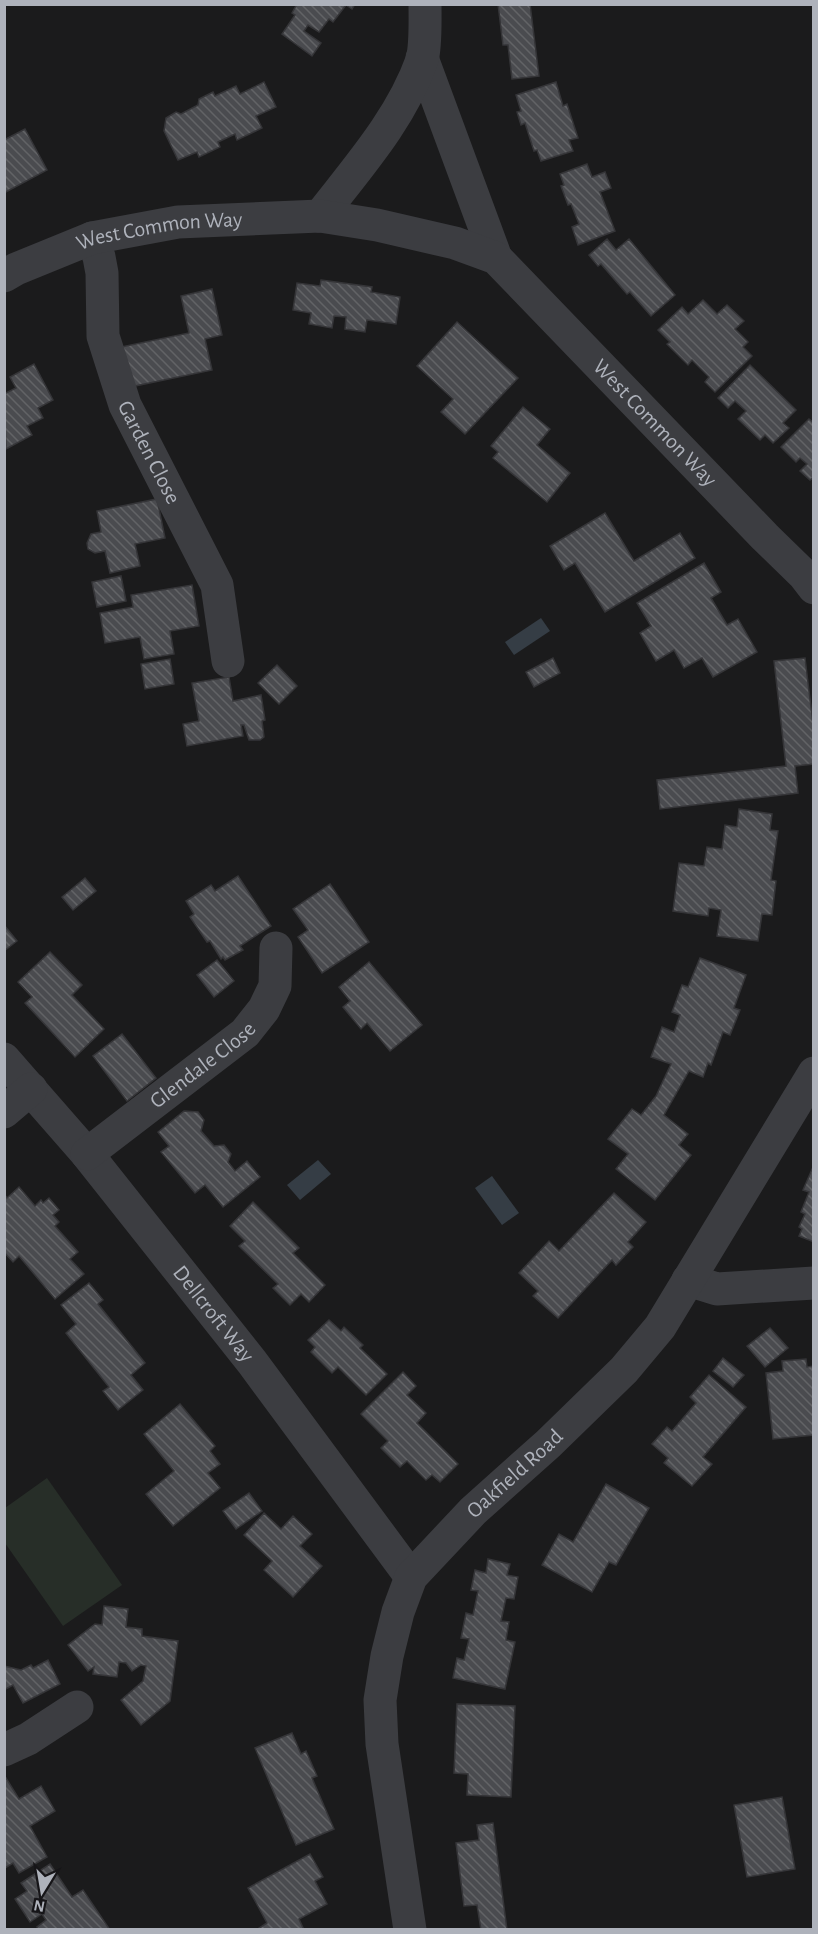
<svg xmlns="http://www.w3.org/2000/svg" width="818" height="1934" font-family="'Alegreya Sans',sans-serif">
	<defs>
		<pattern id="building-back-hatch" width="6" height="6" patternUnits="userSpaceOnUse" patternTransform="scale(1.5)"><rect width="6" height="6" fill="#4a4b4f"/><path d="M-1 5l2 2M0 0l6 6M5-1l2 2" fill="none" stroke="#626366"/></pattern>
	</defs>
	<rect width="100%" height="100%" fill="#1b1b1c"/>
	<!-- pitch -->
	<polygon fill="#272e28" points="47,1478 122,1585 63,1626 5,1543 5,1508"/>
	<!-- water -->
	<g fill="#353d45">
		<polygon points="541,618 550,631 514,655 505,642"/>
		<polygon points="318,1160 331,1174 300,1200 287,1185"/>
		<polygon points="492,1176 519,1213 502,1225 475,1188"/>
	</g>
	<!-- building -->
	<g fill="url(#building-back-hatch)" stroke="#353538" stroke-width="1.5">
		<polygon points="297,4 355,4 352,9 346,5 333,22 329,19 319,32 308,25 304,31 321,43 312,56 282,34 295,15 292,13"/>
		<polygon points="498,4 530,4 539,76 512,79 508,45 503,45"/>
		<polygon points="264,82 276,107 256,116 262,128 237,140 235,134 218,142 220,147 199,157 197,152 178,160 164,131 166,118 176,112 181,114 198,105 199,99 213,92 215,96 236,86 240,94"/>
		<polygon points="556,82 563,106 567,104 578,138 569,140 573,151 541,161 537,150 534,151 525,123 521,125 517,112 521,111 516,95"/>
		<polygon points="25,129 47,170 4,193 4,140"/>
		<polygon points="587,164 592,177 605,172 611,188 600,192 615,231 578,245 572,227 579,224 571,204 568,205 561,186 564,185 560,174"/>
		<polygon points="607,239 616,250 629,239 675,295 651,316 630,292 627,294 601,264 598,266 589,255"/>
		<polygon points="321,280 372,287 371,292 400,297 396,324 367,320 365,332 345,329 346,317 334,316 332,328 309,324 311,313 293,310 297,283 320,286"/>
		<polygon points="212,289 222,335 205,339 212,370 130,387 121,347 189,333 181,296"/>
		<polygon points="703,300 717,314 727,305 744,321 735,329 748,342 743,347 752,356 715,392 705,382 709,377 692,360 688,365 667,344 670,342 658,330 682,307 688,314"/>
		<polygon points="457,322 518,378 465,434 441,412 453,399 417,366"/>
		<polygon points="34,364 53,400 38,408 43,418 27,426 32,435 6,449 4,394 16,388 10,377"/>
		<polygon points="750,365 796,410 783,423 789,428 773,443 765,435 760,440 738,419 746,411 735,401 728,408 718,398"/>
		<polygon points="523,407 550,429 537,445 570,473 547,502 493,458 498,452 491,446"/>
		<polygon points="809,419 814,423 814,477 810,480 800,471 807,464 800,458 796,462 781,447"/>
		<polygon points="157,499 165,538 135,544 140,566 110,573 105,551 95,553 88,549 87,543 91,534 101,532 97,511"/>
		<polygon points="605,513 634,561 680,533 695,558 605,612 575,563 564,570 550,546"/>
		<polygon points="704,563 721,592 711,598 727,625 738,619 757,652 713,677 702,658 684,668 674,650 656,661 640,633 651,626 637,603"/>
		<polygon points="121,576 126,601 97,607 92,582"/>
		<polygon points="192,585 199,626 170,631 174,654 144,659 140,637 105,643 100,613 133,607 131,595"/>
		<polygon points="553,658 560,673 534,687 526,672"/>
		<polygon points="805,658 814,732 814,764 795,766 798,793 660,809 657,780 786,766 774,661"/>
		<polygon points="170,659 174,684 145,689 141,664"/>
		<polygon points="277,665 297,686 279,704 258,683"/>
		<polygon points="229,677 233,701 261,695 265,720 262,721 264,737 260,740 249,740 244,725 241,725 243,736 187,746 183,724 199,721 192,683"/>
		<polygon points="739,809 772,814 770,830 778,831 771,880 776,881 772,915 762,914 758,941 717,936 721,910 709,908 708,916 673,911 679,863 704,866 707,847 722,849 725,825 737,827"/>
		<polygon points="238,876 271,926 240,946 243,950 225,960 223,957 221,959 210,941 207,942 190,917 194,914 186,901 211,885 215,891"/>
		<polygon points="85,878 96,891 73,910 62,897"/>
		<polygon points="330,884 369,942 322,973 298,937 308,930 293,909"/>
		<polygon points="4,925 17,941 4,951"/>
		<polygon points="50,952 82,985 72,995 104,1029 75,1057 25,1003 32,997 18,982"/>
		<polygon points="700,958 746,975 734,1008 740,1010 730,1035 723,1032 711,1065 708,1063 703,1077 689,1071 664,1115 688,1134 679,1145 691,1155 655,1200 616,1169 628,1154 608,1139 632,1109 641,1115 656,1096 662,1083 671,1064 651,1057 662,1027 674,1032 680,1015 672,1012 682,985 688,987"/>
		<polygon points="217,960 234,981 214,997 197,975"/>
		<polygon points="369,962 422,1025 390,1051 367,1023 361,1029 343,1007 350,1001 339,987"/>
		<polygon points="122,1034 156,1078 127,1101 93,1056"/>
		<polygon points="184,1111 198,1112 204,1120 201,1131 214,1146 224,1145 231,1154 228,1162 235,1171 247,1161 260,1177 223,1207 205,1185 195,1193 161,1152 169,1146 158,1132"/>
		<polygon points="813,1167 814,1168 814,1242 799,1236 802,1229 799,1227 805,1214 801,1212 809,1192 803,1190"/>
		<polygon points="19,1187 35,1206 41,1200 43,1203 49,1198 59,1210 53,1215 59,1222 55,1226 78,1252 70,1259 84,1274 55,1299 19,1256 13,1262 4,1252 4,1194 7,1198"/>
		<polygon points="614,1193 646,1222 628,1242 633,1247 616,1265 612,1260 558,1318 533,1296 538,1291 519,1273 549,1241 559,1251"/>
		<polygon points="253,1202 299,1248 293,1253 325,1285 309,1302 301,1294 290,1305 273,1288 278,1284 239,1246 245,1241 230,1226"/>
		<polygon points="89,1283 103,1300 98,1304 145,1363 131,1375 143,1390 118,1410 103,1391 109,1387 66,1333 76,1324 61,1305"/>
		<polygon points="329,1320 341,1331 344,1327 363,1345 360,1348 387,1374 366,1395 338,1367 332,1373 311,1352 315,1347 308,1340"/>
		<polygon points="770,1328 788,1348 765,1367 747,1346"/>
		<polygon points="723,1358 744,1375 733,1387 713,1371"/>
		<polygon points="806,1359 807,1367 814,1366 814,1435 773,1439 766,1373 783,1371 782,1361"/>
		<polygon points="403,1372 416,1386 407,1395 426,1413 417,1423 458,1464 440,1482 432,1475 426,1480 407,1461 400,1467 381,1448 388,1441 361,1414"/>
		<polygon points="709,1375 746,1407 703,1457 712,1464 692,1486 664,1463 668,1458 652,1444 667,1427 672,1431 696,1403 690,1397"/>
		<polygon points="180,1404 215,1446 210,1451 220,1464 208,1473 220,1488 173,1526 146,1494 174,1471 144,1434"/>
		<polygon points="606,1484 649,1508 616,1565 609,1562 592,1592 542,1565 559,1534 573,1542"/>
		<polygon points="249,1493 262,1511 236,1529 223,1511"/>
		<polygon points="264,1513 281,1529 293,1516 312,1534 300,1546 322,1566 293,1597 264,1570 272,1561 244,1535"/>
		<polygon points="488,1559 510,1564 507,1575 518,1577 514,1599 506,1598 501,1621 509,1622 506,1640 515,1642 505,1689 453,1678 457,1658 464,1660 469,1639 461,1638 466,1613 473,1615 478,1591 471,1590 475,1570 486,1573"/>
		<polygon points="104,1606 128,1609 126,1627 142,1629 142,1636 178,1641 170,1701 141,1725 121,1700 143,1681 146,1666 141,1665 132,1671 126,1663 119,1662 117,1677 93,1674 94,1667 88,1671 68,1645 95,1624 102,1625"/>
		<polygon points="48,1660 60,1684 23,1703 13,1685 4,1690 4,1666 21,1670 31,1665 33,1668"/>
		<polygon points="457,1704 515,1706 511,1797 467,1795 468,1774 454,1773"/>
		<polygon points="292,1733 301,1754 306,1751 317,1776 312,1778 334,1829 296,1845 255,1748"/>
		<polygon points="6,1778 19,1799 41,1786 55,1811 30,1826 47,1857 19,1873 13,1863 5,1868 4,1867 4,1779"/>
		<polygon points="782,1797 795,1869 747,1877 734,1805"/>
		<polygon points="493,1823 507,1930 481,1930 477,1905 464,1906 456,1843 479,1840 477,1825"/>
		<polygon points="310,1854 323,1877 315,1881 327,1904 299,1919 304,1930 256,1930 267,1923 248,1888"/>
		<polygon points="50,1864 72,1897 83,1890 110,1930 39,1930 37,1927 46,1920 42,1914 30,1922 15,1899 27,1891 21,1883"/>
	</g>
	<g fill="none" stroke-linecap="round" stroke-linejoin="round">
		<!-- minor -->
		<g stroke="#3c3d41" stroke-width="33">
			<polyline points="422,58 496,258"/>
			<path d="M320 216C358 167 401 119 422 60 426 46 425 19 425 4"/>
			<path id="s1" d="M92 238 99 257 102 273 103 336 125 405 217 585 228 661"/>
			<path id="s2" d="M4 276 16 269 92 238 178 222 320 216 377 225 455 243 496 258 765 537 804 575 814 588"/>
			<path id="s3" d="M4 1059 87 1154 252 1362 411 1577"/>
			<polyline points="4,1112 31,1089"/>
			<path id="s4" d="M87 1154 245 1033 264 1009 275 986 276 948"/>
			<polyline points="688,1280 717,1289 814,1283"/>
			<polyline points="4,1750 28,1739 77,1707"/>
			<path id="s5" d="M410 1930 382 1744 380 1700 387 1656 398 1612 411 1577 473 1511 548 1444 624 1370 660 1327 814 1073"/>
		</g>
	</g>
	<g text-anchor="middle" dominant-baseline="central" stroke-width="5" stroke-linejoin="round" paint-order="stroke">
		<!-- street labels -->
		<g font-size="22" fill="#aeb2bb" stroke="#161518">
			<text stroke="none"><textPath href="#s2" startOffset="164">West Common Way</textPath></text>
			<text stroke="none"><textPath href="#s2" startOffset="736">West Common Way</textPath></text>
			<text stroke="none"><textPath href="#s1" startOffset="225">Garden Close</textPath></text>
			<text stroke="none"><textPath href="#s4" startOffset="146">Glendale Close</textPath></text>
			<text stroke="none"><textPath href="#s3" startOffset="330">Dellcroft Way</textPath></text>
			<text stroke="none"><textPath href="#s5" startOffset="506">Oakfield Road</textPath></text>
		</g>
	</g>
	<!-- border -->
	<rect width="818" height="1934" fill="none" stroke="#aeb2bb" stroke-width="12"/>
	<!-- north arrow -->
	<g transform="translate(42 1892) rotate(191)" stroke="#161518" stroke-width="4.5" paint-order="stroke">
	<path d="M0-4.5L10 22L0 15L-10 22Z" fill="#aeb2bb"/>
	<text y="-9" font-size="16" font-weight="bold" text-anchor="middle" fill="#aeb2bb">N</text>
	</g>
</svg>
